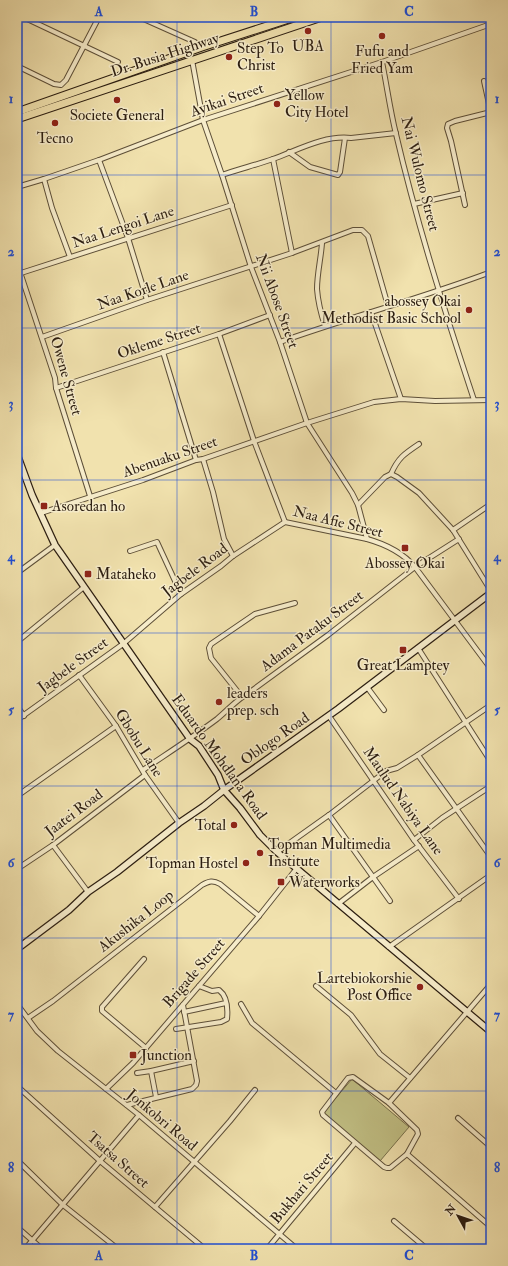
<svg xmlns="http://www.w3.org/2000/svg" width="508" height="1266" font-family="'IM FELL Double Pica',serif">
	<rect width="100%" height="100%" fill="#f1e2ae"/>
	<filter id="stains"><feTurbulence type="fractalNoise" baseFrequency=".005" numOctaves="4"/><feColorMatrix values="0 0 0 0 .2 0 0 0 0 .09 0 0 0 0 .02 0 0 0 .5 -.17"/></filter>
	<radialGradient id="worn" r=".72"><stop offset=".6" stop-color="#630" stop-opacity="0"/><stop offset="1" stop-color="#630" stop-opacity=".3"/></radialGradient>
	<!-- grass -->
	<polygon fill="#c2c185" stroke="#77704b" points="352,1079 409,1127 380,1161 323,1113"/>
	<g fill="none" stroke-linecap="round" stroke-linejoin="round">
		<defs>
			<g id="street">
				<polyline points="23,17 118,62"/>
				<polyline points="139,17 195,42"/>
				<polyline points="192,60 203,120 222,175 251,267 280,342 307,423 352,493 358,505 367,539"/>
				<path d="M382 62C387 86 390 110 396 134 417 224 445 312 474 400"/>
				<polyline points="17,66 54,84 61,85 66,80 99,17"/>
				<polyline points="484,81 491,113"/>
				<polyline points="289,152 310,167 338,175 340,172 345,138"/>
				<polyline points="273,159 292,253"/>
				<polyline points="99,160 128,238 147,300"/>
				<path d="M222 175C239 169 256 165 273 159 298 150 324 135 351 138L396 133"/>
				<polyline points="44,179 52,208 70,257"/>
				<polyline points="17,187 44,179 99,160 203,120 382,62 491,24"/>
				<polyline points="414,204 463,193"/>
				<polyline points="465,205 451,141 447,128 448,124 455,121 491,112"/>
				<path d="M322 243C321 258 317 274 317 289 318 302 321 314 325 326"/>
				<polyline points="17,263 55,378 56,388 90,496"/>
				<polyline points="21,273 232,205"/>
				<polyline points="371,312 401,399"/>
				<polyline points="219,334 254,441 285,522"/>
				<polyline points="42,337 147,300 292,253 353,230 362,230 368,236 388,306"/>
				<path d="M280 342C350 317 422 298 491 272"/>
				<polyline points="163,352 196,460"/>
				<polyline points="56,388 219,334 270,315"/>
				<polyline points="203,459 213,492 224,539 233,556"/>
				<path d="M391 474C398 458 404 454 419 444"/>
				<polyline points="358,505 385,477 391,474 397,477 419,493 453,530 491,591"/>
				<polyline points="41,513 143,480 196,460 203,459 307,423 374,402 401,399 435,401 491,400"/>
				<path d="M285 522 367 539C385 544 402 552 415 567L491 669"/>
				<polyline points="453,530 491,504"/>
				<polyline points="130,551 157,542 181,594"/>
				<polyline points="17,573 55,545"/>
				<polyline points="17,642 84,587"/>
				<polyline points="418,648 491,762"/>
				<polyline points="79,675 116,726 145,775 179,823"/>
				<polyline points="367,687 384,710"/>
				<polyline points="242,697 211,658 209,648 211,644 255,614 295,603"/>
				<polyline points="17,706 24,716"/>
				<polyline points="329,716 414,840 459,899"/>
				<polyline points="17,720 123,644 181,594 221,566 233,556 285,522"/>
				<polyline points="418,755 491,857"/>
				<path d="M143 770C168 753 193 737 217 719 228 710 237 699 250 692L328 635 415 567 459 539"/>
				<polyline points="17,796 116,726"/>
				<polyline points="329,815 390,901"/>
				<polyline points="414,840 442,818 491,786"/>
				<polyline points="53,845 88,892"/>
				<polyline points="277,852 329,815 386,771 397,768 418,755 491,705"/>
				<polyline points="17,869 53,845 145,775"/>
				<polyline points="338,904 373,877 419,846"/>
				<polyline points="389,947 491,875"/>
				<polyline points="144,959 102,1007 102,1011 146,1048"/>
				<polyline points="316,986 351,1015 380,1054 410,1078"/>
				<polyline points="17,1004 37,1031 58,1051 139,1115 297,1249"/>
				<polyline points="241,1004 252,1023 336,1093"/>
				<polyline points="184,1012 226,1003"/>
				<path d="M28 1018 53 1001 202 885C209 881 213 880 220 884L259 916"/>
				<path d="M176 1029 221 1022 227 1019C228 1009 227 996 219 990L212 991 199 986"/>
				<polyline points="151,1071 156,1097"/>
				<polyline points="137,1073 151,1071 194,1061"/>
				<polygon points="353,1077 389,1103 417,1130 418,1134 407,1154 390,1168 387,1168 384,1167 323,1115 322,1112 348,1078"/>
				<polyline points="17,1086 100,1161 205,1249"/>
				<polyline points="106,1089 133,1063 259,916 297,868"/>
				<polyline points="389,1103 491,984"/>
				<polyline points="127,1105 192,1089 196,1085 197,1081 183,1005"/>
				<polyline points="458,1118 491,1147"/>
				<polyline points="407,1154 491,1227"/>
				<polyline points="17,1160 63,1205 118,1249"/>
				<polyline points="155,1207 230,1121 255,1090"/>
				<polyline points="394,1221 427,1249"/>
				<polyline points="17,1227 42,1249"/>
				<polyline points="25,1249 139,1115"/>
				<polyline points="267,1249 355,1143"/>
				<polyline points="485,1249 491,1242"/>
			</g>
			<g id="secondary">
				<polyline points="17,454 32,495 55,545 190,739 199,746 218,775 224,790 240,808 260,835 277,852 491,1032"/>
				<polyline points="17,949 69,910 88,892 117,872 179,823 204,806 224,790 338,709 491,593"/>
			</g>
			<g id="highway">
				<polyline points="17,112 202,47 295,17"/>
				<polyline points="17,119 322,17"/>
			</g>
		</defs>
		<!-- street casing -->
		<use href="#street" stroke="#5d4f38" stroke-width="6"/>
		<!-- secondary casing -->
		<use href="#secondary" stroke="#2c1e11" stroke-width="8"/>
		<!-- highway casing -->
		<use href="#highway" stroke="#2c1e11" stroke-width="9"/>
		<!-- street -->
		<use href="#street" stroke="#f6ecca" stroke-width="4"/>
		<!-- secondary -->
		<use href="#secondary" stroke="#f6ecca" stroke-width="5.5"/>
		<!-- highway -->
		<use href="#highway" stroke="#f1e2ae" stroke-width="7"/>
	</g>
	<!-- grid -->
	<path fill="none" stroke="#1d4ed8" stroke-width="1" stroke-opacity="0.55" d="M177 17V1249M331 17V1249M17 175H491M17 328H491M17 480H491M17 633H491M17 786H491M17 938H491M17 1091H491"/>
	<!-- markers -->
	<g fill="#8f2418" stroke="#f6ecca" stroke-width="1.5">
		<circle cx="308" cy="31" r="4"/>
		<circle cx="382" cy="36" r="4"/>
		<circle cx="229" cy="57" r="4"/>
		<circle cx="117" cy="100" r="4"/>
		<circle cx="277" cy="104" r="4"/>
		<circle cx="55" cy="123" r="4"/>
		<circle cx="469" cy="310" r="4"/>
		<rect x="40" y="502" width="8" height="8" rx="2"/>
		<rect x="401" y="544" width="8" height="8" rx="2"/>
		<rect x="84" y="570" width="8" height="8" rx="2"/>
		<rect x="399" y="646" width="8" height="8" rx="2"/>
		<circle cx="219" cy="702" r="4"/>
		<circle cx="234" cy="825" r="4"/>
		<circle cx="260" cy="853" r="4"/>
		<circle cx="246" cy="863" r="4"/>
		<rect x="277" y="878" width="8" height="8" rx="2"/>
		<circle cx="420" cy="987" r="4"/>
		<rect x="129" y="1051" width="8" height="8" rx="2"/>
	</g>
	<g text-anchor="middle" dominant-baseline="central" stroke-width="3" stroke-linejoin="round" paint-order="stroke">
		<!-- poi labels -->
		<g font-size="15" fill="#2c1e11" stroke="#f6ecca" text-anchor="start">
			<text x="308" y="46" text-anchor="middle">UBA</text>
			<text x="237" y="48">Step To<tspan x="237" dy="17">Christ</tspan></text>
			<text x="382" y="51" text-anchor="middle">Fufu and<tspan x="382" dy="17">Fried Yam</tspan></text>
			<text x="285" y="95">Yellow<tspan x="285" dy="17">City Hotel</tspan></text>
			<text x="117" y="115" text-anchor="middle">Societe General</text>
			<text x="55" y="138" text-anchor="middle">Tecno</text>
			<text x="461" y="301" text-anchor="end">abossey Okai<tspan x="461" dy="17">Methodist Basic School</tspan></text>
			<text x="52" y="506">Asoredan ho</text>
			<text x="405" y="563" text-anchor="middle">Abossey Okai</text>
			<text x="96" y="574">Mataheko</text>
			<text x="403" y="665" text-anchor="middle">Great Lamptey</text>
			<text x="227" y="693">leaders<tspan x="227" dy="17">prep. sch</tspan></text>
			<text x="226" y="825" text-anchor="end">Total</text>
			<text x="268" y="844">Topman Multimedia<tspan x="268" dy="17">Institute</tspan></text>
			<text x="238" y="863" text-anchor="end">Topman Hostel</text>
			<text x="289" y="882">Waterworks</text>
			<text x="412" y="978" text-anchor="end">Lartebiokorshie<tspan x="412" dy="17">Post Office</tspan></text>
			<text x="141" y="1055">Junction</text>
		</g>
		<!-- street labels -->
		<g font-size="15" fill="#2c1e11" stroke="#f6ecca">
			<text transform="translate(165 55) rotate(-18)">Dr. Busia Highway</text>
			<text transform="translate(227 100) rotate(-19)">Ayikai Street</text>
			<text transform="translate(420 174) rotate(76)">Nai Wulomo Street</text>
			<text transform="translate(123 227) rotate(-18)">Naa Lengoi Lane</text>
			<text transform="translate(143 290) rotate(-19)">Naa Korle Lane</text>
			<text transform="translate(277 301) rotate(70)">Nii Abose Street</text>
			<text transform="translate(159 341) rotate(-18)">Okleme Street</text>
			<text transform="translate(66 376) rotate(74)">Owene Street</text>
			<text transform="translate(170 457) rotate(-19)">Abenuaku Street</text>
			<text transform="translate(338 522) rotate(14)">Naa Afie Street</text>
			<text transform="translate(195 570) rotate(-37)">Jagbele Road</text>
			<text transform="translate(312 631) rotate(-37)">Adama Pataku Street</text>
			<text transform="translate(73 665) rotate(-36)">Jagbele Street</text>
			<text transform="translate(275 739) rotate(-35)">Oblogo Road</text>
			<text transform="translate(139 743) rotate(58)">Gbobu Lane</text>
			<text transform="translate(219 757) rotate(54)">Eduardo Mohdlana Road</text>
			<text transform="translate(403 801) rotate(55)">Maulud Nabiya Lane</text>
			<text transform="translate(74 813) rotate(-37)">Jaatei Road</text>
			<text transform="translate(136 921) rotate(-38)">Akushika Loop</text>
			<text transform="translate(194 973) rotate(-49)">Brigade Street</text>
			<text transform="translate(162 1120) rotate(40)">Jonkobri Road</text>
			<text transform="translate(118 1160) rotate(41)">Tsatsa Street</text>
			<text transform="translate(302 1188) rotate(-50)">Bukhari Street</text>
		</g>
	</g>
	<!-- margin -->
	<rect width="508" height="1266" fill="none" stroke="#f1e2ae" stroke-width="44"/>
	<!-- north arrow -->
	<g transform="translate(458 1216) rotate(310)" stroke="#f6ecca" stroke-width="3" paint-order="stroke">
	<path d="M0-3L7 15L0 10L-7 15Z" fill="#2c1e11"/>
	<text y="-6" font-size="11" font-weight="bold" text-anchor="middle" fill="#2c1e11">N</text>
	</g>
	<rect x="22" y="22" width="464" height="1222" fill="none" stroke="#1d4ed8" stroke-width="1.5"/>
	<g font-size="13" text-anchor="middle" font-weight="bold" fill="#1d4ed8">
		<text x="99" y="16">A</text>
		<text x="254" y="16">B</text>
		<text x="409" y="16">C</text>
		<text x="11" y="103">1</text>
		<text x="497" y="103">1</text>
		<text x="11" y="256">2</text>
		<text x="497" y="256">2</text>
		<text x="11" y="408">3</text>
		<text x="497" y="408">3</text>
		<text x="11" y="561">4</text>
		<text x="497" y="561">4</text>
		<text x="11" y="714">5</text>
		<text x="497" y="714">5</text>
		<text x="11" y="867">6</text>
		<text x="497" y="867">6</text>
		<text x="11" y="1019">7</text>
		<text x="497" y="1019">7</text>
		<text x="11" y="1172">8</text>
		<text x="497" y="1172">8</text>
		<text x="99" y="1260">A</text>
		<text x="254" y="1260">B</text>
		<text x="409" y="1260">C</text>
	</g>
	<rect width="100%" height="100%" filter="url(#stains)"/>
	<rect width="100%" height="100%" fill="url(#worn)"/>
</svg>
